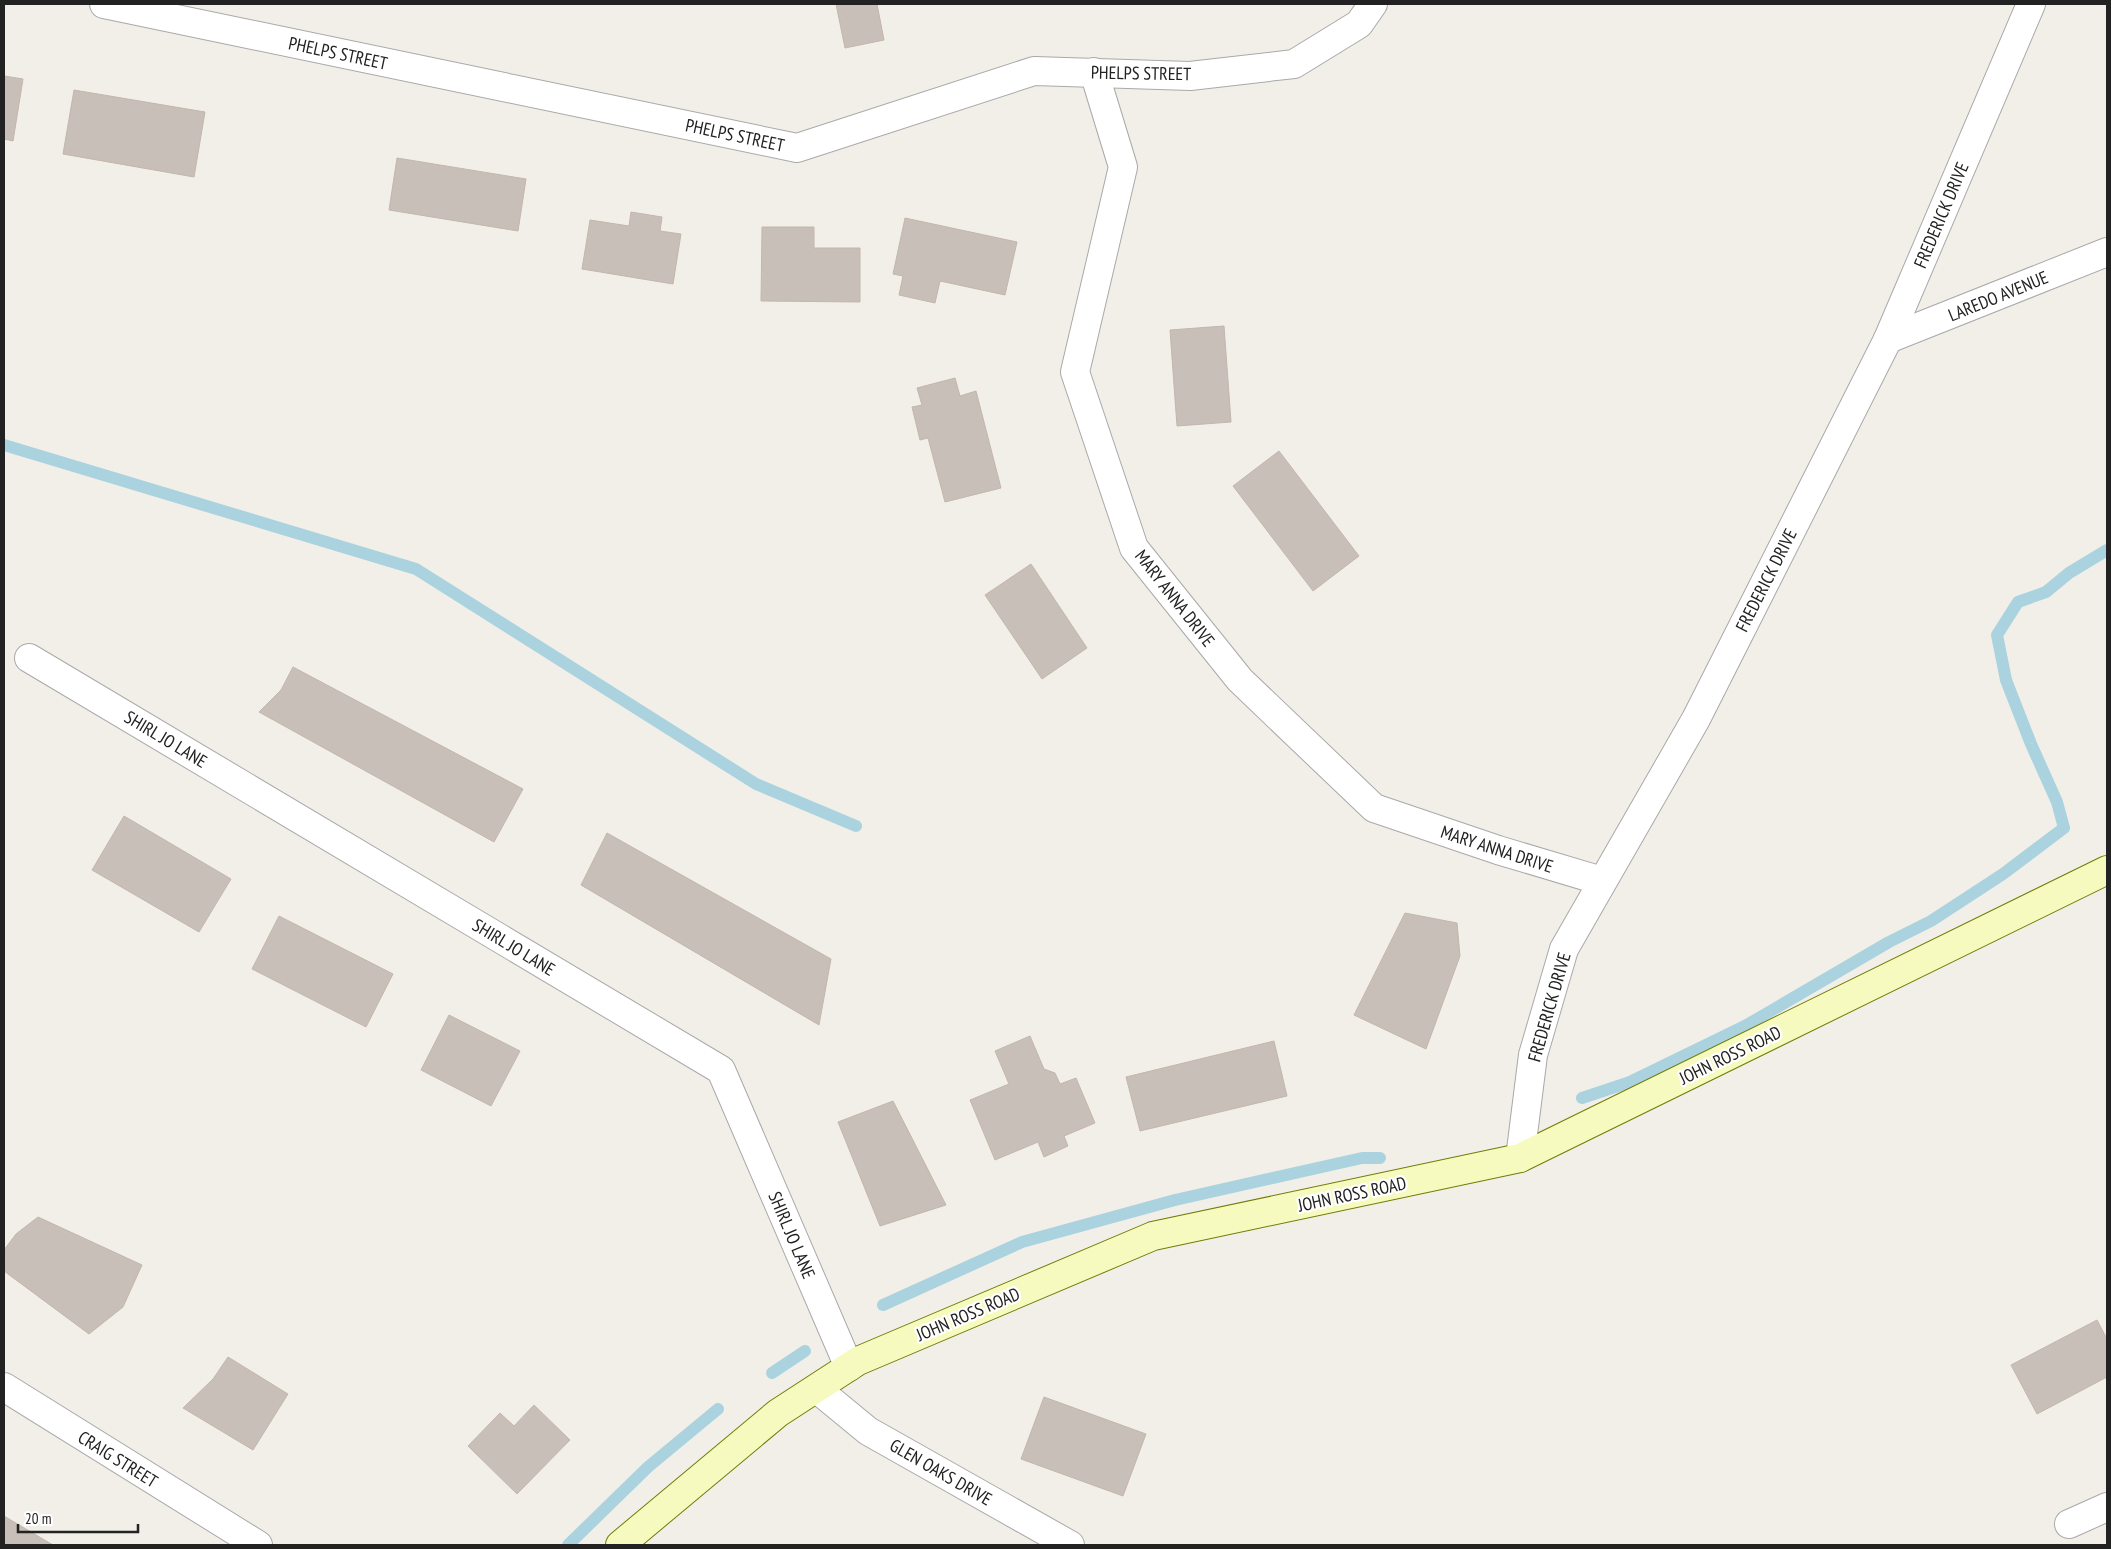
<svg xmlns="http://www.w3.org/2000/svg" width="2111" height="1549" font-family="'PT Sans Narrow',sans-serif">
	<rect width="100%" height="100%" fill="#f2efe9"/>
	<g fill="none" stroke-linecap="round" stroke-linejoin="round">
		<!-- stream -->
		<g stroke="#aad3df" stroke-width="12">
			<polyline points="4,445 416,569 756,784 856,826"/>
			<polyline points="1582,1098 1630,1082 1745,1026 1889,942 1931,921 2003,874 2064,828 2057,802 2031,744 2006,680 1997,635 2018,602 2046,592 2069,573 2107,550"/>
			<polyline points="883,1305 1022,1242 1175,1200 1362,1158 1380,1158"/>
			<polyline points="772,1373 805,1351"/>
			<polyline points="568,1545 648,1467 718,1409"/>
		</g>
	</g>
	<!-- building -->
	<g fill="#c7bfb8" stroke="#c4b6ab">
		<polygon points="836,4 877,4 884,40 845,48"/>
		<polygon points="4,76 23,79 13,141 4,139"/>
		<polygon points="74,90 205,112 194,177 63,154"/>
		<polygon points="397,158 526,179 518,231 389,210"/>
		<polygon points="631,212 662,217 660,231 681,234 673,284 582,269 590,220 629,226"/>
		<polygon points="905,218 1017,242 1005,295 940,281 935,303 899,295 903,276 893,274"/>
		<polygon points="762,227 814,227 814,248 860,248 860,302 761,301"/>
		<polygon points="1224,326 1231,422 1177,426 1170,330"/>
		<polygon points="955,378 960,396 976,391 1001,488 945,502 928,438 920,440 912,407 922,405 917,388"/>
		<polygon points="1279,451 1359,556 1313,591 1233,486"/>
		<polygon points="1031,564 1087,648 1042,679 985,595"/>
		<polygon points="293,667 523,789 494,842 259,712 281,690"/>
		<polygon points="124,816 231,879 199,932 92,870"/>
		<polygon points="607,833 831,959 819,1025 581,885"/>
		<polygon points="1405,913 1457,923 1460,956 1426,1049 1354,1015"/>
		<polygon points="279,916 393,974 366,1027 252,969"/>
		<polygon points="449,1015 520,1051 491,1106 421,1070"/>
		<polygon points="1030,1036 1044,1069 1055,1073 1060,1084 1076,1078 1095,1123 1064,1136 1068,1146 1044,1157 1038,1142 995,1160 970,1100 1009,1084 995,1051"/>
		<polygon points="1274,1041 1287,1096 1140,1131 1126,1077"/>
		<polygon points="893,1101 946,1205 880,1226 838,1122"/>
		<polygon points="38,1217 142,1265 123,1307 89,1334 4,1271 4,1250 16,1234"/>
		<polygon points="2097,1320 2107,1339 2107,1377 2037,1414 2011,1365"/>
		<polygon points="228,1357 288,1394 253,1450 183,1408 213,1379"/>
		<polygon points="1044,1397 1146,1434 1123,1496 1021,1459"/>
		<polygon points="534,1405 570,1440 517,1494 468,1446 500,1413 514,1426"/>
		<polygon points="4,1516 53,1545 4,1545"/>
	</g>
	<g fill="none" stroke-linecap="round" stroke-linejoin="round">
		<defs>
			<g id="street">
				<polyline points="104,4 797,148 1034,71 1190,76 1294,64 1359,24 1373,4"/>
				<polyline points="1094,72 1123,167 1075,372 1134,548 1240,680 1374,808 1498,850 1602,881"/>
				<polyline points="1888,339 2107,252"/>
				<polyline points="29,658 721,1070 849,1367"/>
				<polyline points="1520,1158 1533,1055 1564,949 1696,719 1888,339 2031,4"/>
				<polyline points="4,1387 258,1545"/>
				<polyline points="817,1389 868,1431 1070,1545"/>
				<polyline points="2069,1524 2107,1507"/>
			</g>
			<polyline id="secondary" points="620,1545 778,1413 858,1361 1153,1236 1520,1158 2107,870"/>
		</defs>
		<!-- street casing -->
		<use href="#street" stroke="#a9a9a9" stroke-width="30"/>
		<!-- secondary casing -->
		<use href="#secondary" stroke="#707d05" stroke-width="30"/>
		<!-- street -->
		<use href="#street" stroke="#fff" stroke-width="28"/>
		<!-- secondary -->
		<use href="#secondary" stroke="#f7fabf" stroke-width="28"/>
	</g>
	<g text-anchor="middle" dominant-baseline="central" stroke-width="4.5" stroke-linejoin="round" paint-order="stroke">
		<!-- street labels -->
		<g font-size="18" fill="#222" stroke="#fff">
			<text transform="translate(338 53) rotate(12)">PHELPS STREET</text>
			<text transform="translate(1141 73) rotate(1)">PHELPS STREET</text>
			<text transform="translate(735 135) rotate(12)">PHELPS STREET</text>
			<text transform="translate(1941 215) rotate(-67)">FREDERICK DRIVE</text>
			<text transform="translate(1998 296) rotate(-22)">LAREDO AVENUE</text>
			<text transform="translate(1766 580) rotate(-63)">FREDERICK DRIVE</text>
			<text transform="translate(1175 598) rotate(52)">MARY ANNA DRIVE</text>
			<text transform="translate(166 739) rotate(31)">SHIRL JO LANE</text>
			<text transform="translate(1497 849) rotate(18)">MARY ANNA DRIVE</text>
			<text transform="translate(514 947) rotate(31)">SHIRL JO LANE</text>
			<text transform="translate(1549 1007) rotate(-74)">FREDERICK DRIVE</text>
			<text transform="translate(1730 1055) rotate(-26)">JOHN ROSS ROAD</text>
			<text transform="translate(1352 1194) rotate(-12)">JOHN ROSS ROAD</text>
			<text transform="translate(792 1235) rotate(67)">SHIRL JO LANE</text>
			<text transform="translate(968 1314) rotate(-23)">JOHN ROSS ROAD</text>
			<text transform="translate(118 1459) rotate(32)">CRAIG STREET</text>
			<text transform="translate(941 1472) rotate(30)">GLEN OAKS DRIVE</text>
		</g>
	</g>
	<!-- border -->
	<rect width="2111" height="1549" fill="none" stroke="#222222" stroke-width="10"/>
	<!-- scale -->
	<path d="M18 1524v8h120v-8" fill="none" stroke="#222222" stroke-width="2.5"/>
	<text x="25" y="1524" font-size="15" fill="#222222" stroke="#ffffff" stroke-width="4" paint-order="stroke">20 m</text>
</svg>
